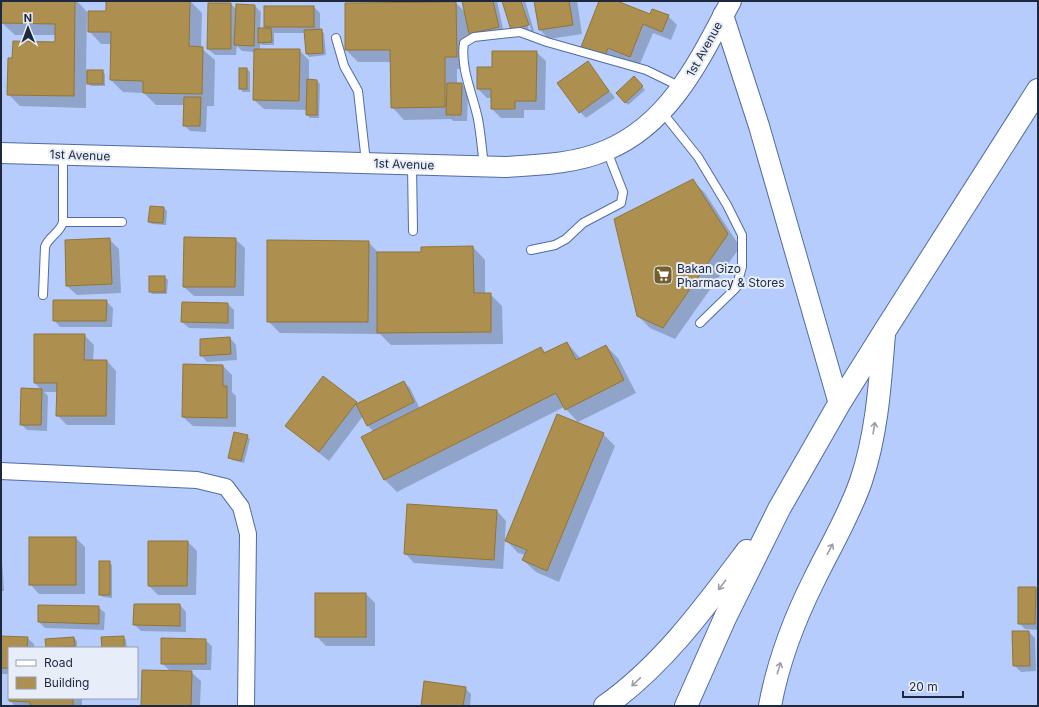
<svg xmlns="http://www.w3.org/2000/svg" width="1039" height="707" font-family="Inter,sans-serif">
	<rect width="100%" height="100%" fill="#b5ccfc"/>
	<!-- shadow -->
	<g fill="#0003">
		<polygon points="3,1 77,1 87,12 86,71 102,71 105,74 105,86 91,86 86,82 86,108 20,106 8,94 13,58 56,43 56,35 15,35 2,23"/>
		<polygon points="107,1 190,1 202,13 201,48 215,60 214,106 207,106 206,132 190,131 184,125 185,105 156,105 144,93 123,92 111,80 112,44 101,44 89,31 107,12"/>
		<polygon points="412,1 440,1 432,3 456,3 466,13 463,1 497,1 504,33 477,40 468,29 468,69 457,69 457,84 462,84 468,91 467,121 453,121 451,119 404,120 392,107 391,62 358,62 346,50 414,4"/>
		<polygon points="503,1 520,1 529,30 531,30 522,1 525,1 534,31 518,36"/>
		<polygon points="535,1 577,1 582,34 549,39 540,30"/>
		<polygon points="600,1 614,1 650,15 668,16 677,25 671,40 653,33 639,66 617,57 614,65 592,56 582,47"/>
		<polygon points="231,4 237,10 255,6 261,12 260,29 267,29 265,26 314,7 320,13 320,30 324,33 326,55 309,57 307,54 305,33 274,33 274,45 262,45 260,43 260,50 299,50 309,60 309,80 317,81 320,84 319,118 310,118 307,115 307,110 264,109 254,100 255,52 242,51 237,46 236,55 215,55 208,49"/>
		<polygon points="536,52 546,61 545,110 524,110 524,118 501,118 492,109 492,98 487,98 478,89 493,68"/>
		<polygon points="588,63 615,98 586,118 580,112"/>
		<polygon points="247,69 250,72 250,92 243,92 240,89"/>
		<polygon points="634,78 645,90 628,105 617,93"/>
		<polygon points="693,181 705,193 740,247 675,339 650,328 638,316"/>
		<polygon points="151,207 164,208 167,211 166,225 152,224 149,222"/>
		<polygon points="109,239 119,249 121,293 77,295 67,286"/>
		<polygon points="235,239 245,248 244,296 194,296 184,287"/>
		<polygon points="368,242 379,253 422,253 473,247 485,260 485,294 490,294 502,306 503,344 391,345 380,334 280,333 268,321"/>
		<polygon points="165,277 168,280 167,294 152,294 150,291"/>
		<polygon points="106,301 113,308 112,327 60,327 54,320"/>
		<polygon points="183,303 228,304 234,310 234,329 189,328 182,322"/>
		<polygon points="84,335 94,345 93,361 107,361 116,371 115,425 67,425 57,415 58,392 44,392 48,396 47,431 27,430 21,424 41,390 35,383"/>
		<polygon points="230,338 236,345 237,360 207,362 201,355"/>
		<polygon points="567,343 581,359 606,346 618,358 636,393 578,422 564,407 397,492 384,479 374,432 367,425 363,416 329,461 286,426 324,378 358,404 404,382 410,388 420,409 541,348 546,353"/>
		<polygon points="184,365 223,366 232,375 232,392 236,396 236,427 193,426 183,417"/>
		<polygon points="603,434 615,446 559,582 536,572 523,560 525,555 518,553 506,540"/>
		<polygon points="247,436 250,439 244,463 232,460 229,457"/>
		<polygon points="497,511 506,521 503,569 414,563 405,553"/>
		<polygon points="76,538 85,547 85,594 39,594 30,584"/>
		<polygon points="188,542 197,551 196,595 158,595 149,586"/>
		<polygon points="1,544 4,591 1,591"/>
		<polygon points="109,562 112,565 112,598 103,597 100,595"/>
		<polygon points="1036,588 1038,591 1038,630 1025,629 1019,623"/>
		<polygon points="366,594 375,603 375,646 326,646 316,636"/>
		<polygon points="180,605 186,612 186,632 141,631 134,624"/>
		<polygon points="39,606 98,607 105,613 104,630 45,628 39,622"/>
		<polygon points="1029,632 1035,638 1036,671 1021,672 1014,665"/>
		<polygon points="1,637 27,638 34,644 34,648 9,648 9,674 1,674"/>
		<polygon points="123,637 126,640 127,648 103,648"/>
		<polygon points="74,638 77,641 77,648 47,648"/>
		<polygon points="205,640 212,646 211,670 181,670 180,672 191,672 201,681 200,706 142,706 170,671 162,663"/>
		<polygon points="465,688 471,694 470,706 422,706"/>
		<polygon points="10,698 82,698 82,706 15,706 10,701"/>
	</g>
	<!-- building -->
	<g fill="#ad8f4f" stroke="#927534">
		<polygon points="2,1 75,1 74,96 7,95 8,58 12,58 13,41 55,42 55,24 1,23"/>
		<polygon points="106,1 190,1 189,46 203,47 202,94 143,93 143,81 110,80 111,32 88,32 88,11 106,11"/>
		<polygon points="462,1 493,1 499,27 469,34"/>
		<polygon points="502,1 521,1 529,25 511,30"/>
		<polygon points="534,1 569,1 573,25 539,30"/>
		<polygon points="599,1 617,1 650,14 652,9 669,15 662,32 643,24 630,57 608,48 605,56 581,47"/>
		<polygon points="456,2 457,57 445,57 445,107 391,108 390,50 345,50 345,3"/>
		<polygon points="208,3 231,3 231,49 207,49"/>
		<polygon points="236,4 255,5 254,46 234,45"/>
		<rect x="264" y="6" width="50" height="21"/>
		<polygon points="258,28 271,28 272,42 258,43"/>
		<polygon points="322,29 323,53 306,54 304,30"/>
		<polygon points="254,49 300,49 299,101 253,100"/>
		<polygon points="492,51 537,51 536,101 515,101 515,109 491,109 491,89 477,89 477,67 492,67"/>
		<polygon points="588,61 609,91 579,113 557,83"/>
		<rect x="239" y="68" width="8" height="21"/>
		<rect x="87" y="70" width="16" height="14"/>
		<polygon points="634,76 643,86 625,103 616,93"/>
		<polygon points="307,79 317,80 317,115 306,115"/>
		<polygon points="447,83 462,83 461,115 446,115"/>
		<polygon points="184,97 201,97 200,126 183,126"/>
		<polygon points="693,179 728,234 663,328 637,316 614,219"/>
		<polygon points="150,206 164,207 163,223 148,222"/>
		<polygon points="184,237 236,238 235,287 183,287"/>
		<polygon points="110,238 112,284 66,286 65,240"/>
		<polygon points="267,240 369,241 368,322 267,322"/>
		<polygon points="473,246 474,293 491,293 491,332 377,333 377,252 421,252 421,247"/>
		<rect x="149" y="276" width="16" height="16"/>
		<polygon points="53,300 107,300 106,321 53,321"/>
		<polygon points="182,302 228,303 228,323 181,322"/>
		<polygon points="34,334 85,334 84,360 107,360 106,416 56,416 57,383 34,383"/>
		<polygon points="230,337 231,354 200,356 200,339"/>
		<polygon points="567,342 576,360 606,345 624,380 565,410 556,393 384,480 361,437 541,347 544,353"/>
		<polygon points="183,364 223,365 223,386 227,386 227,418 182,417"/>
		<polygon points="323,376 357,402 319,452 285,426"/>
		<polygon points="404,381 414,402 367,426 356,404"/>
		<polygon points="21,388 42,389 41,425 20,425"/>
		<polygon points="557,414 604,433 547,571 522,560 527,550 505,541"/>
		<polygon points="234,432 248,435 241,461 228,458"/>
		<polygon points="407,504 497,510 494,560 404,554"/>
		<rect x="29" y="537" width="47" height="48"/>
		<polygon points="148,541 188,541 187,586 148,586"/>
		<rect x="99" y="561" width="11" height="34"/>
		<polygon points="1018,587 1036,587 1035,624 1018,624"/>
		<rect x="315" y="593" width="51" height="44"/>
		<polygon points="134,604 180,604 180,626 133,625"/>
		<polygon points="38,605 99,606 99,624 38,622"/>
		<polygon points="1012,631 1029,631 1030,666 1013,666"/>
		<polygon points="1,636 28,637 27,648 9,648 9,668 1,668"/>
		<polygon points="124,636 124,648 102,648 101,637"/>
		<polygon points="74,637 75,646 46,648 45,639"/>
		<polygon points="161,638 206,639 206,664 161,664"/>
		<polygon points="142,670 192,671 191,706 141,706"/>
		<polygon points="424,681 466,687 463,706 421,706"/>
		<polygon points="9,698 73,698 73,706 30,706 30,702 9,701"/>
	</g>
	<g fill="none" stroke-linecap="round" stroke-linejoin="round">
		<defs>
			<g id="service">
				<polyline points="336,38 344,66 358,91 366,162"/>
				<polyline points="662,112 698,157 727,205 742,235 742,267 736,288 700,323"/>
				<polyline points="412,165 413,231"/>
				<path d="M484 166C482 151 481 135 478 119 473 95 460 68 464 43L474 37 520 32 547 42 646 70 681 87"/>
				<polyline points="63,222 122,222"/>
				<polyline points="531,250 555,245 566,239 583,223 621,203 623,192 607,151"/>
				<path d="M43 295 45 247C48 237 61 232 63 222V155"/>
			</g>
			<polyline id="minor" points="1,471 197,480 226,487 241,507 248,534 246,706"/>
			<g id="tertiary">
				<polyline points="723,15 759,126 839,404"/>
				<path d="M1 153 505 167C539 165 575 164 607 150 671 123 700 59 731 1"/>
			</g>
			<g id="primary">
				<path d="M605 706C662 666 705 607 747 551"/>
				<polyline points="686,706 725,618 779,509 839,404 884,332 1038,90"/>
				<path d="M770 706C778 662 794 620 814 580 830 547 849 516 861 481 877 434 880 384 884 334"/>
			</g>
		</defs>
		<!-- service casing -->
		<use href="#service" stroke="#526ba1" stroke-width="10"/>
		<!-- minor casing -->
		<use href="#minor" stroke="#526ba1" stroke-width="18"/>
		<!-- tertiary casing -->
		<use href="#tertiary" stroke="#526ba1" stroke-width="22"/>
		<!-- primary casing -->
		<use href="#primary" stroke="#526ba1" stroke-width="24"/>
		<!-- service -->
		<use href="#service" stroke="#fff" stroke-width="8"/>
		<!-- minor -->
		<use href="#minor" stroke="#fff" stroke-width="16"/>
		<!-- tertiary -->
		<use href="#tertiary" stroke="#fff" stroke-width="20"/>
		<!-- primary -->
		<use href="#primary" stroke="#fff" stroke-width="22"/>
	</g>
	<!-- one-way arrows -->
	<defs><path id="oneway-shaft" d="M-6 0H5M1.5-3L5.5 0L1.5 3" fill="none" stroke-width="1.6" stroke-linecap="round" stroke-linejoin="round"/></defs>
	<g stroke="#9a9ea9">
		<use href="#oneway-shaft" transform="translate(874 428) rotate(-81)"/>
		<use href="#oneway-shaft" transform="translate(830 549) rotate(-62)"/>
		<use href="#oneway-shaft" transform="translate(722 585) rotate(127)"/>
		<use href="#oneway-shaft" transform="translate(779 668) rotate(-73)"/>
		<use href="#oneway-shaft" transform="translate(636 682) rotate(136)"/>
	</g>
	<!-- icons -->
	<defs>
		<symbol id="supermarket-square" viewBox="-11 -11 22 22"><rect x="-9" y="-9" width="18" height="18" rx="4" fill="#755f2e" stroke="#e7edf9"/><path d="M-6-5.5h2.5l.6 2H6L4.5 2H-2.5L-4.4-4H-6ZM-1.5 3.2a1.3 1.3 0 1 0 .1 0ZM3 3.2a1.3 1.3 0 1 0 .1 0Z" fill="#fff"/></symbol>
	</defs>
	<g fill-rule="evenodd">
		<use href="#supermarket-square" x="652" y="264" width="22" height="22"/>
	</g>
	<g text-anchor="middle" dominant-baseline="central" stroke-width="4" stroke-linejoin="round" paint-order="stroke">
		<!-- street labels -->
		<g font-size="12" fill="#1e283f" stroke="#e7edf9">
			<text transform="translate(704 49) rotate(-61)">1st Avenue</text>
			<text transform="translate(80 155) rotate(2)">1st Avenue</text>
			<text transform="translate(404 164) rotate(2)">1st Avenue</text>
		</g>
		<!-- poi labels -->
		<g font-size="12" fill="#1e283f" stroke="#e7edf9" text-anchor="start">
			<text x="677" y="268">Bakan Gizo<tspan x="677" dy="14">Pharmacy &amp; Stores</tspan></text>
		</g>
	</g>
	<!-- border -->
	<rect width="1039" height="707" fill="none" stroke="#1e283f" stroke-width="4"/>
	<!-- legend -->
	<rect x="8" y="647" width="130" height="52" fill="#e7edf9" stroke="#979eaf"/>
	<rect x="16" y="660" width="20" height="6" fill="#ffffff" stroke="#979eaf"/>
	<text x="44" y="667" font-size="12" fill="#1e283f">Road</text>
	<rect x="16" y="677" width="20" height="12" fill="#ad8f4f" stroke="#979eaf"/>
	<text x="44" y="687" font-size="12" fill="#1e283f">Building</text>
	<!-- north arrow -->
	<g transform="translate(28 28) rotate(359)" stroke="#e7edf9" stroke-width="3" paint-order="stroke">
	<path d="M0-3L7 15L0 10L-7 15Z" fill="#1e283f"/>
	<text y="-6" font-size="11" font-weight="bold" text-anchor="middle" fill="#1e283f">N</text>
	</g>
	<!-- scale -->
	<path d="M903 691v6h60v-6" fill="none" stroke="#1e283f" stroke-width="2"/>
	<text x="909" y="691" font-size="12" fill="#1e283f" stroke="#e7edf9" stroke-width="3" paint-order="stroke">20 m</text>
</svg>
